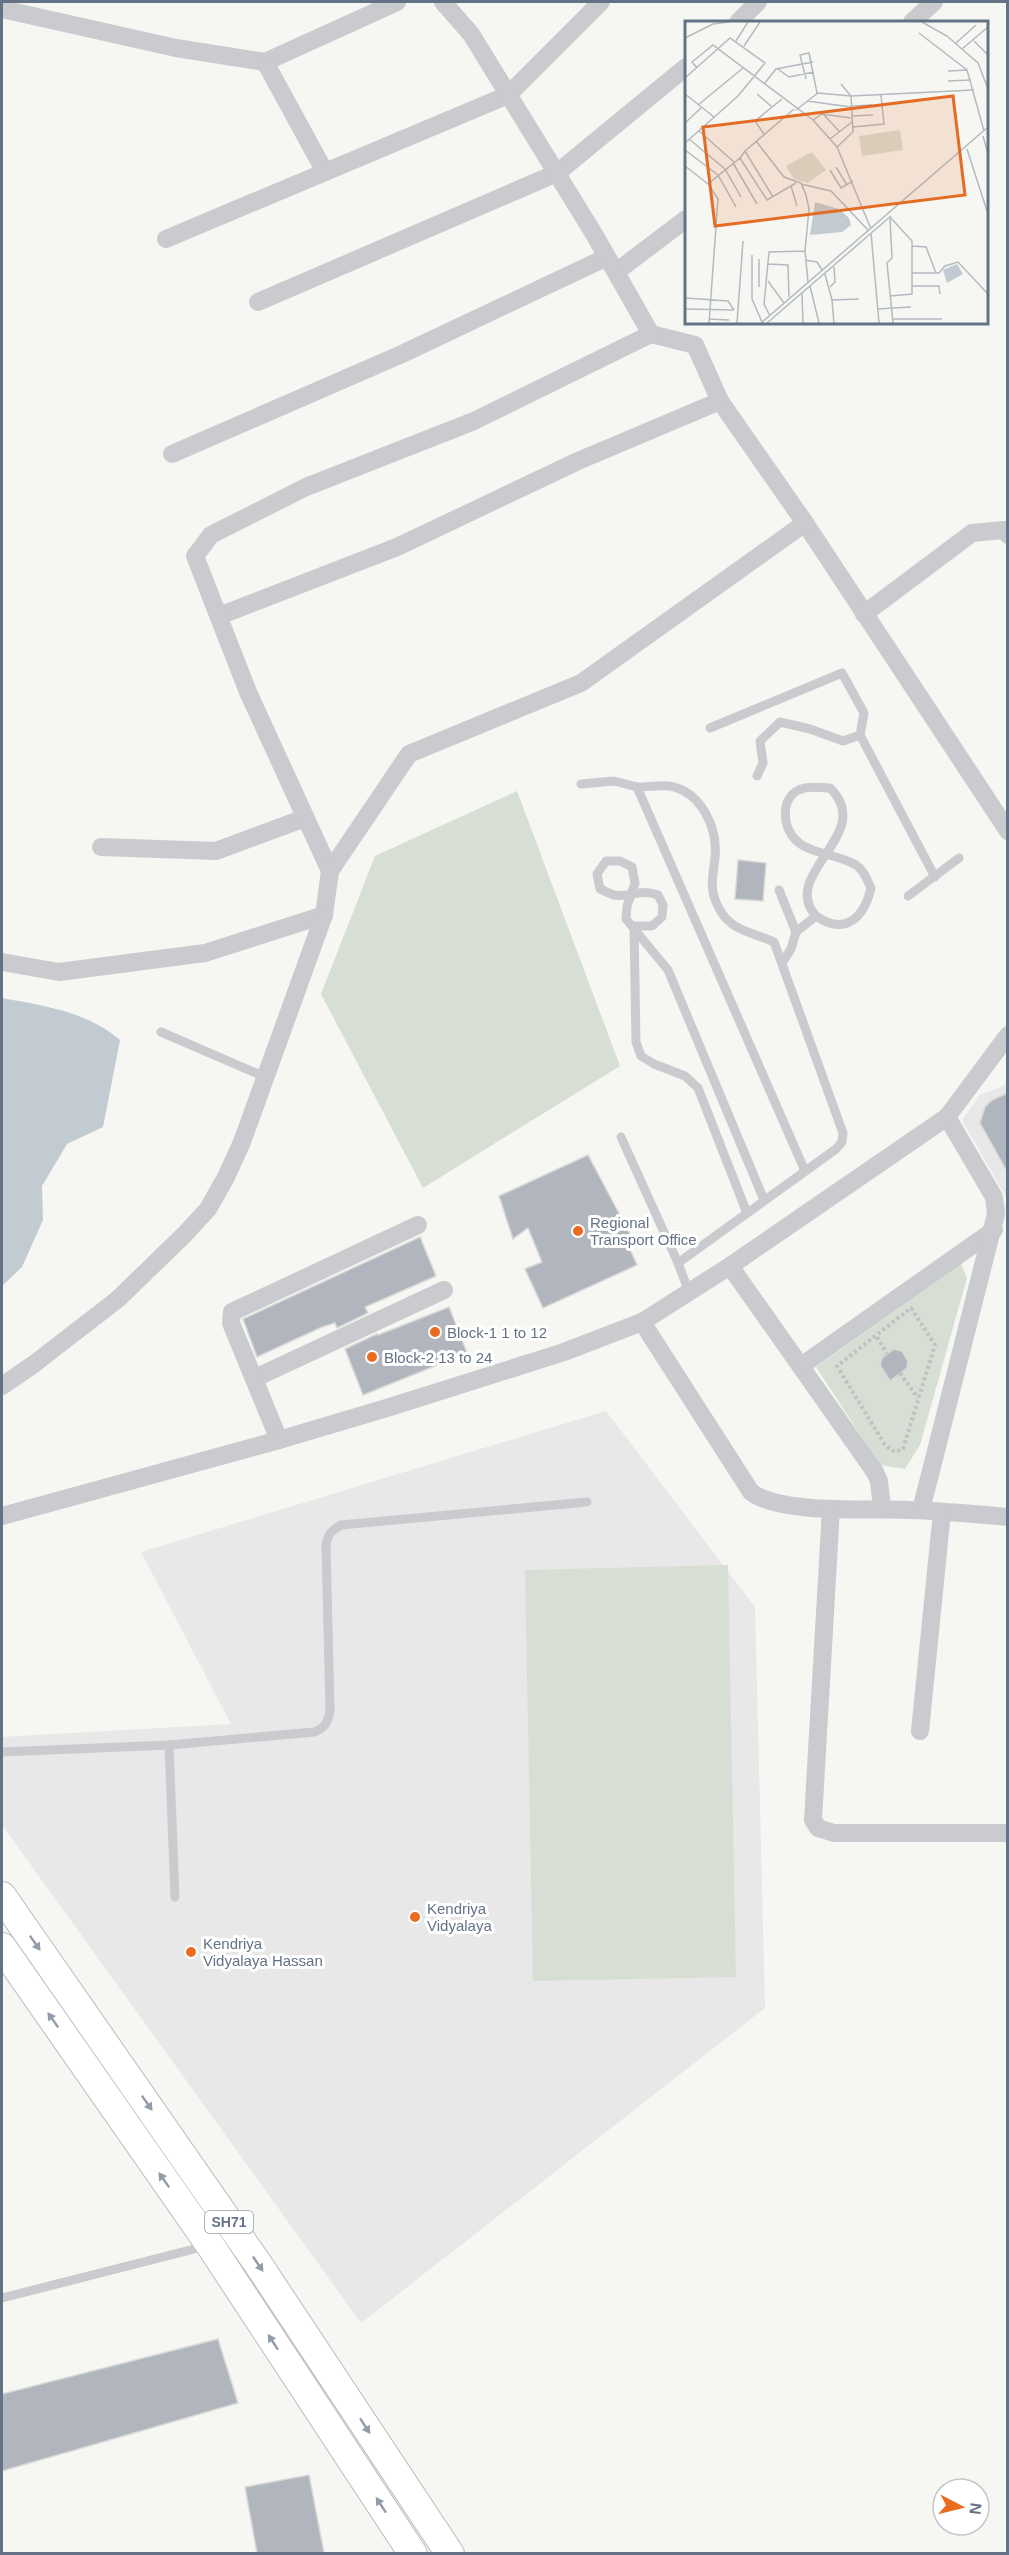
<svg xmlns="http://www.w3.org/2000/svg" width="1009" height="2555" font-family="Arial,sans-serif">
	<rect width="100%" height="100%" fill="#f6f7f3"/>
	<!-- built -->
	<g fill="#e7e8e7">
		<polygon points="1007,1084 1007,1211 1004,1210 1007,1199 962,1120 980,1095"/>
		<polygon points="606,1411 755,1607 765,2008 361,2323 2,1825 2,1737 231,1724 141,1552"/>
	</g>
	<!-- green -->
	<g fill="#d7dfd4">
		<polygon points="517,791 620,1066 423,1188 321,994 375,856"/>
		<polygon points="961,1264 967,1278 920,1445 905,1469 880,1465 816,1367"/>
		<polygon points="728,1565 736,1977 533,1981 525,1570"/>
	</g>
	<!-- water -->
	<path fill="#c2cbd1" d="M2 998C44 1006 86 1011 120 1040L103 1127 67 1144 42 1186 43 1220 22 1267 2 1286Z"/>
	<!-- building -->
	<g fill="#b1b6be" stroke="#d8d8d6" stroke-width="1.5">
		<polygon points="738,860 766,863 763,901 735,899"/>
		<polygon points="1008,1093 1008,1173 980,1123 985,1107 992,1100"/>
		<polygon points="588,1155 630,1234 624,1236 637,1265 543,1308 525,1269 542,1262 528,1228 513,1239 499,1196"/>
		<polygon points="420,1237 436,1276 365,1307 368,1313 337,1328 335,1323 322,1327 257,1357 243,1319"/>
		<polygon points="449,1307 467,1353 363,1395 345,1349 377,1334 378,1335"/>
		<polygon points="894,1349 902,1351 908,1361 907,1368 890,1381 880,1365 882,1358"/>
		<polygon points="218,2339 238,2403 2,2471 2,2394"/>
		<polygon points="309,2475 324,2553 257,2553 245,2487"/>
	</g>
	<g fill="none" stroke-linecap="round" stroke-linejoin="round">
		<defs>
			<g id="primary">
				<polyline points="2,1896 258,2264 450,2554"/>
				<polyline points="2,1947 210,2245 413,2554"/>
			</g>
		</defs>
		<!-- primary casing -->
		<use href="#primary" stroke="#b9bcc0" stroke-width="30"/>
		<!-- path -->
		<g stroke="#c0c1c4" stroke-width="4" stroke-dasharray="3 3" stroke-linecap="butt">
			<polygon points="911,1308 935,1345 903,1449 895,1452 885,1445 837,1366"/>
			<polyline points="877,1337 887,1354"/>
			<polyline points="900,1373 918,1398"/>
		</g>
		<!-- service -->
		<g stroke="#c9cbcf" stroke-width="9">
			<polyline points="710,728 842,673 864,713 860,735 935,877"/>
			<polyline points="757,776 763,763 760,741 780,722 810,729 843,741 860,735"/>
			<polyline points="581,784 614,781 637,787"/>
			<polyline points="779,890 796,932"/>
			<polyline points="908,896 959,858"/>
			<path d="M816 916C845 936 864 918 871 888 867 880 864 870 856 865 830 850 794 856 786 822 785 815 785 805 789 799 797 784 816 787 830 788 877 834 778 874 816 916"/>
			<polyline points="782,963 791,949 796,932 816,916"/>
			<polyline points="161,1032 265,1077"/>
			<polyline points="621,1137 678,1263 689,1292"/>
			<path d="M747 1213 698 1088 685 1076 654 1064 641 1056 636 1042 634 926H652L662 917 663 905 658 895C639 888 629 898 614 895 610 894 605 891 600 889L597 874 606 861H620L632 867 635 883 627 906 626 919 668 970 764 1200"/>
			<path d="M678 1263 836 1149 842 1142 843 1133 774 942C755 933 731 931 720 910 708 889 713 879 715 857 718 828 701 791 669 786 659 785 647 787 637 787L805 1171"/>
			<polyline points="169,1745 175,1897"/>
			<path d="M2 1752 169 1745 314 1732C325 1728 328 1722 330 1711L326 1545C328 1534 332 1530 341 1525L587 1502"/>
			<polyline points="2,2298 206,2246"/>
		</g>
		<!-- minor -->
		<g stroke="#c9cbcf" stroke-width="18">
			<polyline points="2,9 176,48 265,62 397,2"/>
			<polyline points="738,22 758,2"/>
			<polyline points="912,22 934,2"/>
			<polyline points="265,62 325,172"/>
			<polyline points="166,239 508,95 601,2"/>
			<polyline points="616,272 686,219"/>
			<polyline points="258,302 557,173 686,67"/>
			<polyline points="720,401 805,523 1008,831"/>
			<polyline points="172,454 402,354 607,257"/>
			<polyline points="864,614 972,533 1004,530 1008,535"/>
			<polyline points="219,616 397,547 578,461 720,401 695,345 651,334"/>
			<polyline points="101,847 216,851 305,818"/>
			<polyline points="330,871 248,692 195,556 211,535 306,487 474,421 651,334 594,234 471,34 443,2"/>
			<polyline points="2,962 59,972 205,953 324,915 330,871 409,754 581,683 805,523"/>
			<polyline points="730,1266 875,1472 879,1481 882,1508"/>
			<path d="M642 1322 751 1492C780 1515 872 1508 910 1510 943 1511 975 1514 1008 1517"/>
			<polyline points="801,1366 994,1230"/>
			<polyline points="255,1378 444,1290"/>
			<polyline points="2,1386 34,1364 118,1299 185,1234 208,1209 226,1177 242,1142 324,915"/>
			<polyline points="279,1440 231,1323 232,1312 418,1225"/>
			<polyline points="831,1509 813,1820 818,1828 834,1833 1008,1833"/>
			<polyline points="921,1510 996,1214 994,1197 947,1117"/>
			<polyline points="2,1516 279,1440 390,1407 564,1352 642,1322 730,1266 947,1117 1008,1035"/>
			<polyline points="920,1731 942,1512"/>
		</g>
		<!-- primary -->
		<use href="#primary" stroke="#fff" stroke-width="28"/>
	</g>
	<!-- one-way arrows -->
	<defs><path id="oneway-solid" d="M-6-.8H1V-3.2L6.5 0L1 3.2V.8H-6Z" transform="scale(1.5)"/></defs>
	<g fill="#929caa">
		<use href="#oneway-solid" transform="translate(35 1943) rotate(55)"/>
		<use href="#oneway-solid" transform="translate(53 2020) rotate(-125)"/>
		<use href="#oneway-solid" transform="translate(147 2103) rotate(55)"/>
		<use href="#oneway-solid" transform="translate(164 2180) rotate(-125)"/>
		<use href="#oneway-solid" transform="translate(258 2264) rotate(56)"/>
		<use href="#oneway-solid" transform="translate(273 2342) rotate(-123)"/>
		<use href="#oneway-solid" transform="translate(365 2426) rotate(57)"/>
		<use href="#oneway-solid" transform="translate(381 2505) rotate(-123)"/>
	</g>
	<!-- markers -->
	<g fill="#eb6c1f" stroke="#fff" stroke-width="2">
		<circle cx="578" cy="1231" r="6"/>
		<circle cx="435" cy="1332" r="6"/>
		<circle cx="372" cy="1357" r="6"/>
		<circle cx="415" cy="1917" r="6"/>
		<circle cx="191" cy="1952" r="6"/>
	</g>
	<g text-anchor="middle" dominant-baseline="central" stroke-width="6" stroke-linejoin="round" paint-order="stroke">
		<!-- shield labels -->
		<rect fill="#fff" stroke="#929caa" stroke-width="1.5" x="205" y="2211" width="48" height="22" rx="4.5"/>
		<g font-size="14" font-weight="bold" fill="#647286">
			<text x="229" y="2222">SH71</text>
		</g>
		<!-- poi labels -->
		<g font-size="15" fill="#647286" stroke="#fff" text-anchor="start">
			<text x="590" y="1222">Regional<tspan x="590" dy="17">Transport Office</tspan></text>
			<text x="447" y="1332">Block-1 1 to 12</text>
			<text x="384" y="1357">Block-2 13 to 24</text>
			<text x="427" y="1908">Kendriya<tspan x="427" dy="17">Vidyalaya</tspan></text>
			<text x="203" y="1943">Kendriya<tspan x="203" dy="17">Vidyalaya Hassan</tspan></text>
		</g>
	</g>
	<!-- overview -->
	<g transform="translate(685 21)">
		<rect width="303" height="303" fill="#f6f7f3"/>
		<path d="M215 109 218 129 177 135 174 115ZM127 131 141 149 123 162 109 158 101 145Z" fill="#d7dfd4"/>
		<path d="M130 181 154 188 164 197 166 204 157 211 125 214ZM272 243 278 253 262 262 258 249Z" fill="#c2cbd1"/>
		<path fill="none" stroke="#b3bac0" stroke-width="1.5" d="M237 1 262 15 293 42 303 68M234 12 282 49 299 110M0 17 28 3 44 1M51 20 63 1M289 20 303 34M271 22 291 4M59 25 75 1M277 28 303 6M12 47 7 41 28 24 128 99 152 126 186 208M93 48 104 56 129 51M263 50 282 49M0 57 45 17 80 42 53 75 0 122M121 58 115 34 124 32 132 72M263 60 286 59M79 63 91 48 128 41M0 73 29 96M72 73 87 86M122 80 166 86M13 84 58 47M166 85 187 84M111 89 133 72 166 75 289 69M139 94 154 110M167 95 188 94M128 99 137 93 166 97M0 102 16 87M168 106 199 103 196 74M14 110 49 141M79 113 70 100 97 78M298 115 303 133M4 118 40 148 56 176M145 118 167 101M71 120 99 156 116 162 121 174 124 188 120 230M152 126 168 111 166 75 156 63M282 128 303 193M0 129 33 154 51 186M60 130 109 88M55 137 60 130 88 176M48 142 72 183M0 145 23 163M151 146 162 164M145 149 156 167 168 160M116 163 146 170 184 210M106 165 112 185M205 196 227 220V252H254L260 245 273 241 303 273M205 198 207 237 202 242 208 302M186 212 194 302M227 225 241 226 251 252M67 234V278L77 301M120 239 132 241 137 249M83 243 103 244 104 276M140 253 147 279M83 260 99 282M125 265 134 302M227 265H254L255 273M74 266V238M145 266 150 261 149 246M117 272 118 302M205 275 227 273V252M0 277 43 280 49 289M0 288 49 289M192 288 226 286M85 295 79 283 84 231 120 230 123 261M24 298 44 299M207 298H257M24 302 33 178 23 163 55 137 82 179 111 162M52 302 58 220M76 302 303 106M82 302 206 195M149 302 147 279 174 278"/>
		<path fill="#e46c24" fill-opacity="0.15" stroke="#e46c24" stroke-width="3" d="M268 75 280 174 30 205 18 106Z"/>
		<rect width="303" height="303" fill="none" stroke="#647286" stroke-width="3"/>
	</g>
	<!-- border -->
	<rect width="1009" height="2555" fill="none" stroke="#647286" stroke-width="6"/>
	<!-- north arrow -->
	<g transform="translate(961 2507) rotate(97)"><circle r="28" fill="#ffffff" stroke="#c1c7cf" stroke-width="1.5"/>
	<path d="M0-4.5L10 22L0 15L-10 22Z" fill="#eb6c1f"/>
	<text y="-9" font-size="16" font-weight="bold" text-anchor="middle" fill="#647286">N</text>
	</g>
</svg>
